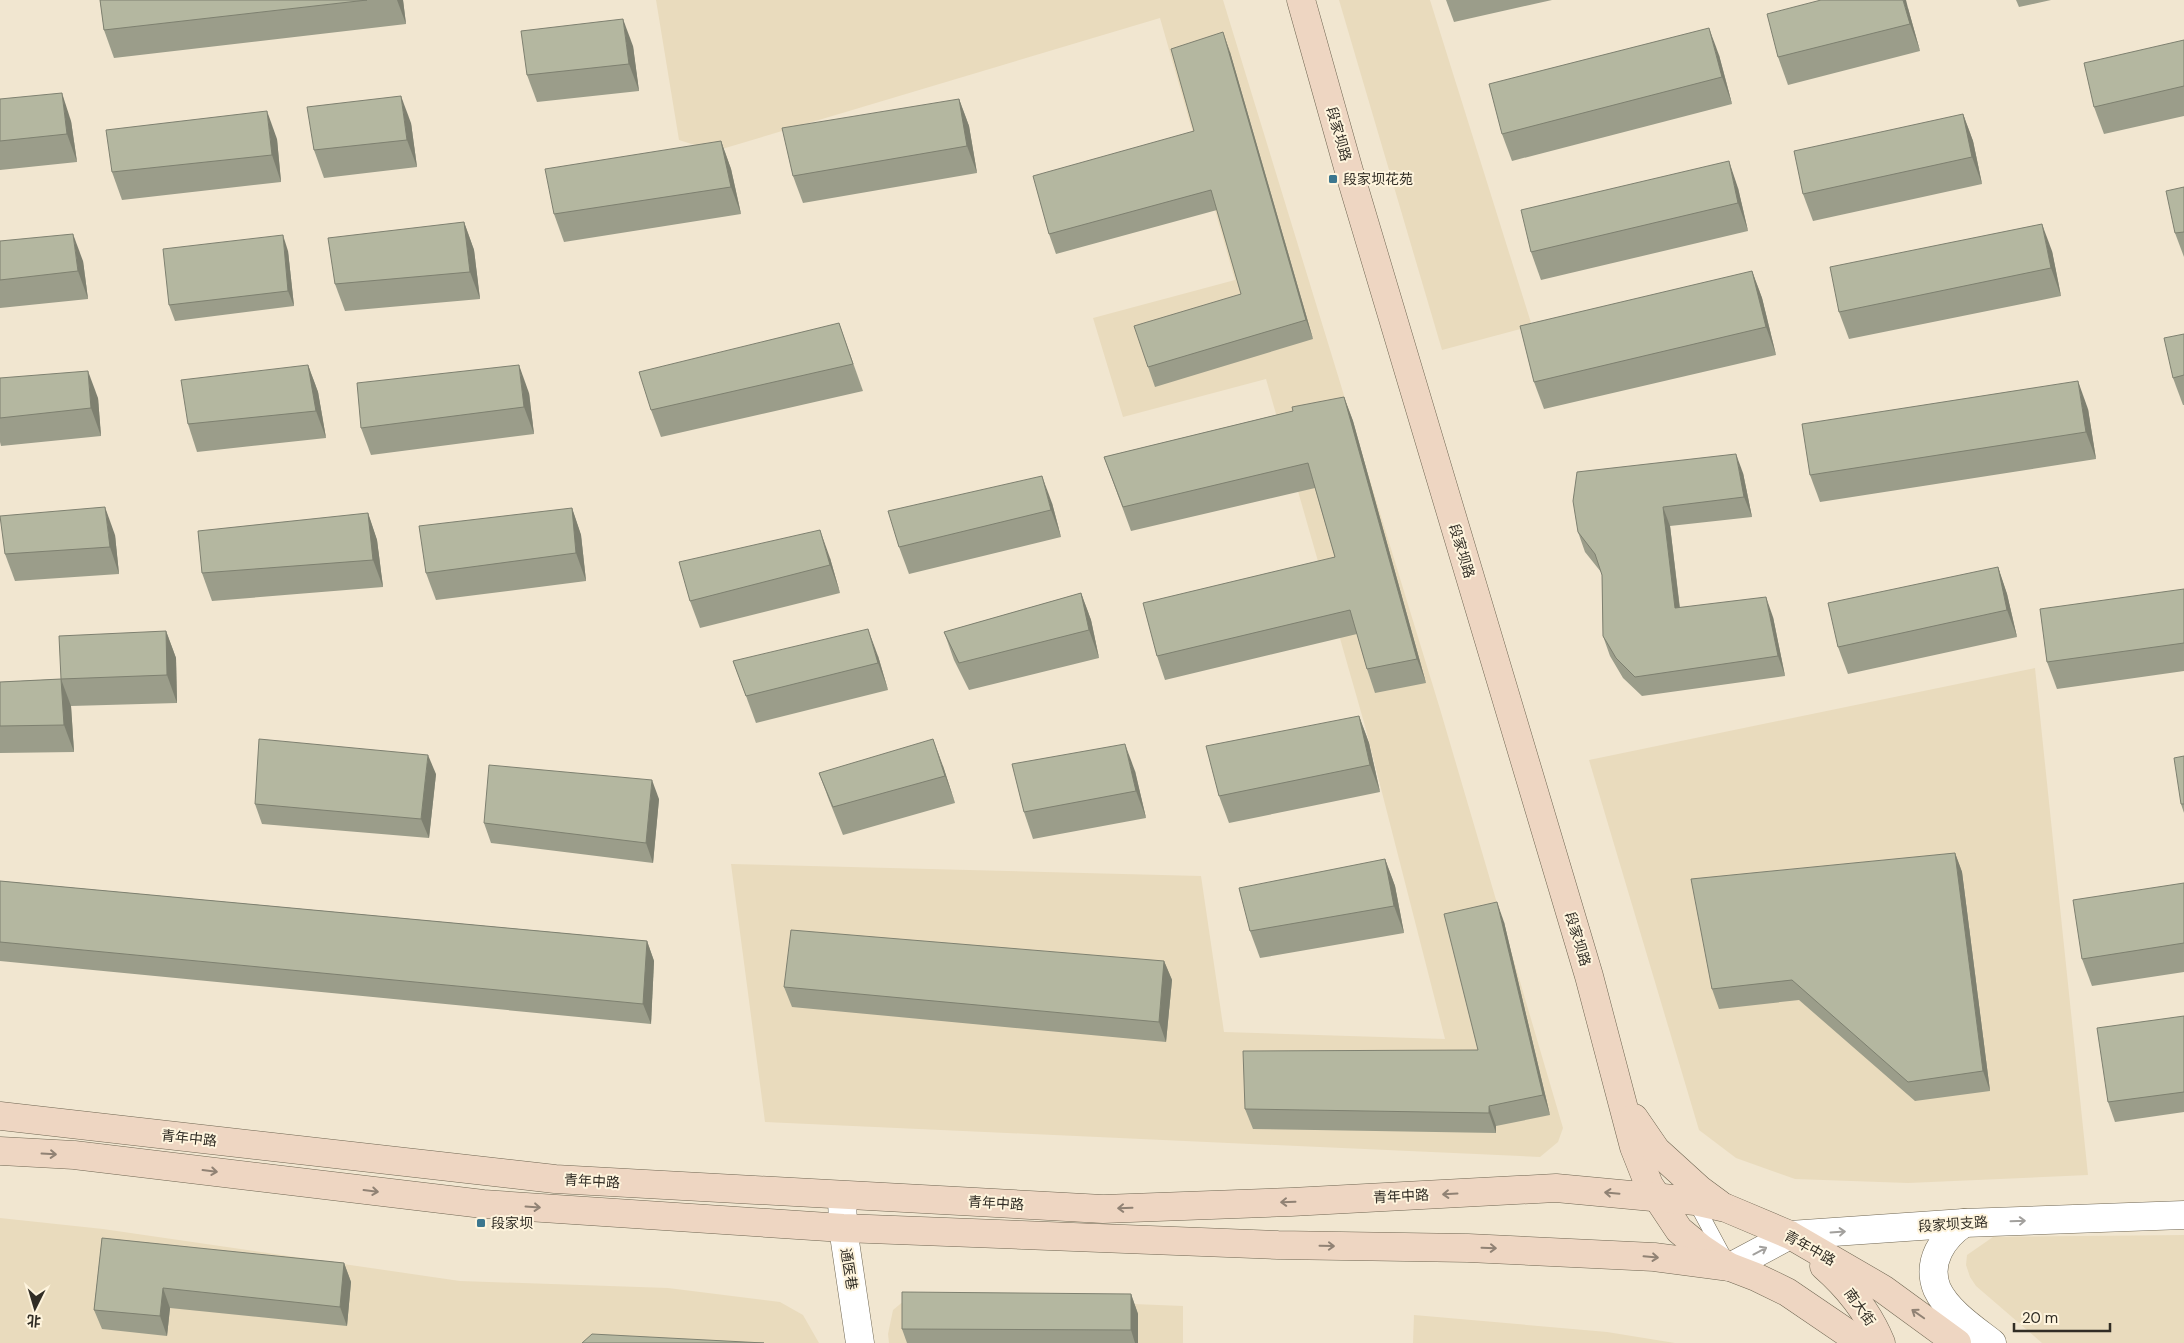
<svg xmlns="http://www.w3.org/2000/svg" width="2184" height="1343" font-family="'DM Sans','Noto Sans SC',sans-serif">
	<rect width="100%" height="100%" fill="#f1e6d0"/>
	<!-- built -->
	<g fill="#e9dbbd">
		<polygon points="656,0 1223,0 1440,709 1563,1128 1558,1142 1540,1157 765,1122 731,864 1201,876 1224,1032 1445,1039 1365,726 1266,379 1123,417 1093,318 1235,280 1160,18 722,149 701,147 679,140"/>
		<polygon points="1339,0 1430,0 1532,326 1442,350"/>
		<polygon points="2035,668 2088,1175 1908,1183 1795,1179 1736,1158 1699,1130 1589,760"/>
		<polygon points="0,1218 103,1229 460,1281 668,1288 780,1302 803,1315 819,1343 0,1343"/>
		<polygon points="2184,1235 2184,1343 2042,1343 1976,1286 1970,1277 1966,1265 1967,1255 1993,1237"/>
		<polygon points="911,1295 1183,1306 1183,1343 889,1343 888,1334 893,1310"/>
		<polygon points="1414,1315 1607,1332 1675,1343 1413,1343"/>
	</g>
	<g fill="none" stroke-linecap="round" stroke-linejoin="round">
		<defs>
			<polyline id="lane" points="1695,1202 1725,1258"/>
			<g id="street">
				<polyline points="842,1196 843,1228 860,1343"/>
				<path d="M1964 1223C1943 1237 1926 1262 1937 1289 1947 1311 1974 1329 1992 1343"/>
				<polyline points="1730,1267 1790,1235 1964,1223 2184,1215"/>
			</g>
			<g id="secondary">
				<polyline points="1301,0 1349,171 1589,976 1634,1147 1649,1185 1679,1230 1702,1249 1726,1265"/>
				<polyline points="0,1116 555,1179 1103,1209 1291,1202 1556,1188 1695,1201 1726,1208 1790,1235 1883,1289 1957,1343"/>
				<polyline points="1634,1118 1656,1150 1700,1190 1719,1204"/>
				<polyline points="0,1151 74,1155 483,1204 843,1228 1278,1245 1468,1248 1654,1257 1730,1267 1756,1277 1787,1292 1862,1343"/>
				<path d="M1824 1266C1848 1287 1869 1314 1881 1343"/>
			</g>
		</defs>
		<!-- lane casing -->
		<use href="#lane" stroke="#6f6652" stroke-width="15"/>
		<!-- street casing -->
		<use href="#street" stroke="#6f6652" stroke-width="29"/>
		<!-- secondary casing -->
		<use href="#secondary" stroke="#6f6652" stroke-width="29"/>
		<!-- lane -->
		<use href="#lane" stroke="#fff" stroke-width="14"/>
		<!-- street -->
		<use href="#street" stroke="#fff" stroke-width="28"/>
		<!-- secondary -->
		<use href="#secondary" stroke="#eed6c2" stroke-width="28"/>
	</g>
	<!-- wall -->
	<g fill="#9b9d8a">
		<polygon points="100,0 403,0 406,24 114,58 104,30"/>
		<polygon points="1446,0 1552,0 1454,22"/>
		<polygon points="2016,0 2051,0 2019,7"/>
		<polygon points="1908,8 1920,51 1788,85 1778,57"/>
		<polygon points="2184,40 2184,116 2104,134 2094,107"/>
		<polygon points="633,46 639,91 537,102 527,75"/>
		<polygon points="1230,52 1313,339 1155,387 1148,367 1241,294 1217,210 1056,254 1049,234 1194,131"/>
		<polygon points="1719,55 1732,104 1512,161 1502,134"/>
		<polygon points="0,99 71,121 77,162 0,170"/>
		<polygon points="959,99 969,126 977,173 803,203 793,176"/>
		<polygon points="1963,114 1973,141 1982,184 1813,221 1803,194"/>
		<polygon points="411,123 417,167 324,178 314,150"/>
		<polygon points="277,139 281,182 122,200 112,172"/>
		<polygon points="721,141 731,169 741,214 564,242 554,214"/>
		<polygon points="2184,187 2184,257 2175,233"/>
		<polygon points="1738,188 1748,231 1541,280 1531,252"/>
		<polygon points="464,222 474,250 480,299 345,311 335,284"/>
		<polygon points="0,241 83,261 88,299 0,308"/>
		<polygon points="288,251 294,306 175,321 169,305"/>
		<polygon points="2052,251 2061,296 1849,339 1839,312"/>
		<polygon points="1752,271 1762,298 1776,355 1544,409 1534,382"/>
		<polygon points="839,323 863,391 661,437 651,410"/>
		<polygon points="2184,334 2184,405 2183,405 2173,378"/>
		<polygon points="308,365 318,392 326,438 197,452 188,424"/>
		<polygon points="0,378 98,398 101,436 1,446 0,442"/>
		<polygon points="529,393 534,434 371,455 361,428"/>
		<polygon points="1344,397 1353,421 1426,683 1375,693 1367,669 1357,634 1165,680 1157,656 1335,557 1315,488 1131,531 1104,457 1293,411"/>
		<polygon points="2088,409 2096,459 1820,502 1810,475"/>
		<polygon points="1743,473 1752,517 1670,526 1680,608 1773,617 1785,676 1642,696 1623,678 1610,656 1603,636 1602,575 1601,572 1585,552 1578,532"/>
		<polygon points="1052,503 1061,537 909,574 899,547"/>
		<polygon points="572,508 581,535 586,581 436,600 426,573"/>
		<polygon points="368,513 377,540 383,587 212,601 202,573"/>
		<polygon points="115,535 119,574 15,581 5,554"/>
		<polygon points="830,558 840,593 700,628 690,601"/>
		<polygon points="1998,567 2007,594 2017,637 1848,674 1838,647"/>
		<polygon points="2184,589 2184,671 2057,689 2047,662"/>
		<polygon points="1081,593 1091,620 1099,658 969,690 954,660 944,632"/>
		<polygon points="166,631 176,658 177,703 71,706 74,752 0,753 0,682 61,679"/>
		<polygon points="878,656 888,690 756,723 733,661"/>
		<polygon points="1359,716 1369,743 1380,792 1229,823 1219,796"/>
		<polygon points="2184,756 2184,813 2181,804"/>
		<polygon points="943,766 955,803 843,835 829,800 819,773"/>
		<polygon points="1135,771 1146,818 1033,839 1024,812"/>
		<polygon points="436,774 429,838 262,824 255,804"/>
		<polygon points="659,799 653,863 491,843 484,823"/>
		<polygon points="1955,853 1962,872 1990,1091 1915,1101 1799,1000 1719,1009 1712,989"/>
		<polygon points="1385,859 1395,886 1404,933 1260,958 1250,931"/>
		<polygon points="0,881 647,941 654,961 651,1024 0,961"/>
		<polygon points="2184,883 2184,972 2092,986 2082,959"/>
		<polygon points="1504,922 1550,1115 1496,1126 1496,1133 1253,1129 1245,1109 1478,1050"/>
		<polygon points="1164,961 1172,980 1166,1042 792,1007 784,987"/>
		<polygon points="2184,1016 2184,1112 2115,1122 2108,1102"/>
		<polygon points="102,1238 344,1263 351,1282 347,1326 170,1308 167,1336 102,1329 94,1310"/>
		<polygon points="1131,1294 1138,1314 1138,1343 907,1343 902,1329"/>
	</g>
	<!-- shaded-wall -->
	<g fill="#7e8070">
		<polygon points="397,0 403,0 406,24"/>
		<polygon points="1903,0 1906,0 1908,8 1920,51 1910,24"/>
		<polygon points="623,19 633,46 639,91 629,64"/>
		<polygon points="1709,28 1719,55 1732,104 1722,77"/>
		<polygon points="1223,32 1230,52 1313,339 1306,320"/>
		<polygon points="62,93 71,121 77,162 67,134"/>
		<polygon points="401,96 411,123 417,167 407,140"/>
		<polygon points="959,99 969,126 977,173 967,146"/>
		<polygon points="267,111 277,139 281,182 272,155"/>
		<polygon points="1963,114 1973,141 1982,184 1972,157"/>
		<polygon points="721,141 731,169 741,214 731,187"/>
		<polygon points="1729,161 1738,188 1748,231 1738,203"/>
		<polygon points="464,222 474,250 480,299 470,272"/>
		<polygon points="2042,224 2052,251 2061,296 2051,268"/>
		<polygon points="73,234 83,261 88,299 78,271"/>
		<polygon points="283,235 288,251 294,306 288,291"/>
		<polygon points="1752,271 1762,298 1776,355 1766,327"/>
		<polygon points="308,365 318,392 326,438 316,411"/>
		<polygon points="519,365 529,393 534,434 524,407"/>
		<polygon points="88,371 98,398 101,436 91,408"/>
		<polygon points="2078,381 2088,409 2096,459 2086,432"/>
		<polygon points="1344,397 1353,421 1426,683 1417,659"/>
		<polygon points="1736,454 1743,473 1752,517 1744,497"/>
		<polygon points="1042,476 1052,503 1061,537 1051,510"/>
		<polygon points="105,507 115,535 119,574 110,547"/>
		<polygon points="1663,507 1670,526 1682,628 1675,608"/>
		<polygon points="572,508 581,535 586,581 576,553"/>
		<polygon points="368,513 377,540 383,587 373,560"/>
		<polygon points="820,530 830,558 840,593 830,565"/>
		<polygon points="1998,567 2007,594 2017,637 2007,610"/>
		<polygon points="1081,593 1091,620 1099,658 1089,630"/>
		<polygon points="1766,597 1773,617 1785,676 1778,656"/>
		<polygon points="868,629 878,656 888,690 878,663"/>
		<polygon points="166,631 176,658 177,703 167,675"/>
		<polygon points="61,679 71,706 74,752 64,725"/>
		<polygon points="1359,716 1369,743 1380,792 1370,765"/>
		<polygon points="933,739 943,766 955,803 945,776"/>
		<polygon points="1125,744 1135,771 1146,818 1136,791"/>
		<polygon points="428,755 436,774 429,838 421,819"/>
		<polygon points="652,780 659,799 653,863 646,843"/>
		<polygon points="1955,853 1962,872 1990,1091 1983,1071"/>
		<polygon points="1385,859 1395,886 1404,933 1394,906"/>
		<polygon points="1497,902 1504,922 1550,1115 1543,1095"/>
		<polygon points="647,941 654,961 651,1024 643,1004"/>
		<polygon points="1164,961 1172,980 1166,1042 1159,1022"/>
		<polygon points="1489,1106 1496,1126 1496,1133 1489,1113"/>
		<polygon points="344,1263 351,1282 347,1326 340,1307"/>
		<polygon points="163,1288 170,1308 167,1336 160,1316"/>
		<polygon points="1131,1294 1138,1314 1138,1343 1135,1343 1131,1330"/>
	</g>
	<!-- building -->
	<g fill="#b4b7a0" stroke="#7e8070">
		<polygon points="100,0 367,0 104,30"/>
		<polygon points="1821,0 1903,0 1910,24 1778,57 1767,14"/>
		<polygon points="623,19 629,64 527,75 521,31"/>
		<polygon points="1709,28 1722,77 1502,134 1489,84"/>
		<polygon points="1223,32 1306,320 1148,367 1134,326 1241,294 1211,190 1049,234 1033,176 1194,131 1171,49"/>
		<polygon points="2184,40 2184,86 2094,107 2084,63"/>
		<polygon points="62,93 67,134 0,141 0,99"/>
		<polygon points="401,96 407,140 314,150 307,107"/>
		<polygon points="959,99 967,146 793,176 782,128"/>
		<polygon points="267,111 272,155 112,172 106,130"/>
		<polygon points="1963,114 1972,157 1803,194 1794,151"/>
		<polygon points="721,141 731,187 554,214 545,169"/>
		<polygon points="1729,161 1738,203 1531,252 1521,210"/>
		<polygon points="2184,187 2184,232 2175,233 2166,191"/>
		<polygon points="464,222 470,272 335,284 328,238"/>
		<polygon points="2042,224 2051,268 1839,312 1830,267"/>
		<polygon points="73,234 78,271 0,280 0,241"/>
		<polygon points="283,235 288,291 169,305 163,249"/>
		<polygon points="1752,271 1766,327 1534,382 1520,326"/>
		<polygon points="839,323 853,364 651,410 639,372"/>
		<polygon points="2184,334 2184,375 2173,378 2164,338"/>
		<polygon points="308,365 316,411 188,424 181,380"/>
		<polygon points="519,365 524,407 361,428 357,383"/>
		<polygon points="88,371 91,408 0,418 0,378"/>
		<polygon points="2078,381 2086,432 1810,475 1802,424"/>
		<polygon points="1344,397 1417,659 1367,669 1350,610 1157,656 1143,603 1335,557 1308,463 1123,507 1104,457 1293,411 1292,407"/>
		<polygon points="1736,454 1744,497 1663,507 1675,608 1766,597 1778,656 1635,677 1616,658 1603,636 1602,575 1595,554 1578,532 1573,501 1577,472"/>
		<polygon points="1042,476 1051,510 899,547 888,511"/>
		<polygon points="105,507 110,547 5,554 0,516"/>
		<polygon points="572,508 576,553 426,573 419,526"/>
		<polygon points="368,513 373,560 202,573 198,531"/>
		<polygon points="820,530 830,565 690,601 679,562"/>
		<polygon points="1998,567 2007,610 1838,647 1828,603"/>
		<polygon points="2184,589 2184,643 2047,662 2040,609"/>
		<polygon points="1081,593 1089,630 959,663 944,632"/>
		<polygon points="868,629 878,663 746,696 733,661"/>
		<polygon points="166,631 167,675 61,679 59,636"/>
		<polygon points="61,679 64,725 0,726 0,682"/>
		<polygon points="1359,716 1370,765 1219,796 1206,746"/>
		<polygon points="259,739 428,755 421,819 255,804"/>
		<polygon points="933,739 945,776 833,807 819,773"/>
		<polygon points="1125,744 1136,791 1024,812 1012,764"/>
		<polygon points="2184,756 2184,804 2181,804 2174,758"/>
		<polygon points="489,765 652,780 646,843 484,823"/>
		<polygon points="1955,853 1983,1071 1908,1082 1792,980 1712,989 1691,879"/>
		<polygon points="1385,859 1394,906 1250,931 1239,888"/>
		<polygon points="0,881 647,941 643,1004 0,942"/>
		<polygon points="2184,883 2184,943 2082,959 2073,900"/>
		<polygon points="1497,902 1543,1095 1489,1106 1489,1113 1245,1109 1243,1051 1478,1050 1444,914"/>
		<polygon points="791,930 1164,961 1159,1022 784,987"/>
		<polygon points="2184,1016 2184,1092 2108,1102 2097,1028"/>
		<polygon points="102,1238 344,1263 340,1307 163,1288 160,1316 94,1310"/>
		<polygon points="902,1292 1131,1294 1131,1330 902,1329"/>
		<polygon points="592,1334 764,1343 582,1343"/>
	</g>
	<!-- one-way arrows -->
	<defs><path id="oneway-shaft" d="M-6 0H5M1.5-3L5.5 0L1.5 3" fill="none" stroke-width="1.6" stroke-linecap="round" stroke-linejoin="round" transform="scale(1.25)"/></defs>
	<g stroke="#908274">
		<use href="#oneway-shaft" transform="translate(49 1154) rotate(3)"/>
		<use href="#oneway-shaft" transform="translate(210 1171) rotate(7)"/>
		<use href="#oneway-shaft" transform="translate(371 1191) rotate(7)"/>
		<use href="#oneway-shaft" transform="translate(1612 1193) rotate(-175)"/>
		<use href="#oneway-shaft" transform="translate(1450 1194) rotate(177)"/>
		<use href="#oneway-shaft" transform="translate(1288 1202) rotate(178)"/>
		<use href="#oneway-shaft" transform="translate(533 1207) rotate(4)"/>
		<use href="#oneway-shaft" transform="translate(1125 1208) rotate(178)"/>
		<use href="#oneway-shaft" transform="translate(1327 1246) rotate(1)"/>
		<use href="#oneway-shaft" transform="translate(1489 1248) rotate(2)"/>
		<use href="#oneway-shaft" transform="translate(1651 1257) rotate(5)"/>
		<use href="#oneway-shaft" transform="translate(1918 1314) rotate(-145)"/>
	</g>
	<g stroke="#a2a09d">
		<use href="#oneway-shaft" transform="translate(2018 1221) rotate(-2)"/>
		<use href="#oneway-shaft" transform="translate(1838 1232) rotate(-4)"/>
		<use href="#oneway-shaft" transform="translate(1760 1251) rotate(-28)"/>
	</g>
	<!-- markers -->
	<g fill="#3b768e" stroke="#fef4dd" stroke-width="2">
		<rect x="1328" y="174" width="10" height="10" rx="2.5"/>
		<rect x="476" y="1218" width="10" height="10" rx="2.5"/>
	</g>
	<g text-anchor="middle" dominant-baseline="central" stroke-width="4" stroke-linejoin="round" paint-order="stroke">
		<!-- street labels -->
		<g font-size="14" fill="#312d25" stroke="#fef4dd">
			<text transform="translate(1339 134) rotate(74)">段家坝路</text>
			<text transform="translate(1462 551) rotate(73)">段家坝路</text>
			<text transform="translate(1578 939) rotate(73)">段家坝路</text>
			<text transform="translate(189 1138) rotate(6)">青年中路</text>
			<text transform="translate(592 1181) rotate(3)">青年中路</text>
			<text transform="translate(1401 1196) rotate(-3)">青年中路</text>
			<text transform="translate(996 1203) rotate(3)">青年中路</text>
			<text transform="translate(1953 1224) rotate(-4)">段家坝支路</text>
			<text transform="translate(1810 1248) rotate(29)">青年中路</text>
			<text transform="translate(849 1269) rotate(81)">通医巷</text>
			<text transform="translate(1860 1307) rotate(55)">南大街</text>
		</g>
		<!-- poi labels -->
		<g font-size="14" fill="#312d25" stroke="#fef4dd" text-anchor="start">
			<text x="1343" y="179">段家坝花苑</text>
			<text x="491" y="1223">段家坝</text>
		</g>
	</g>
	<!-- north arrow -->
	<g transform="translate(35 1308) rotate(185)" stroke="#fef4dd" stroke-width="4" paint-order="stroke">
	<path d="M0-4L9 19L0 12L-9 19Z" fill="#312d25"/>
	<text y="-8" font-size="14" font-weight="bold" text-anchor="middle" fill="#312d25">北</text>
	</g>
	<!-- scale -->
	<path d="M2014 1323v8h96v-8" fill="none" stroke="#312d25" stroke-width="2.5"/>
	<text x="2022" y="1323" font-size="15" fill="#312d25" stroke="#fef4dd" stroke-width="4" paint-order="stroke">20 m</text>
</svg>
